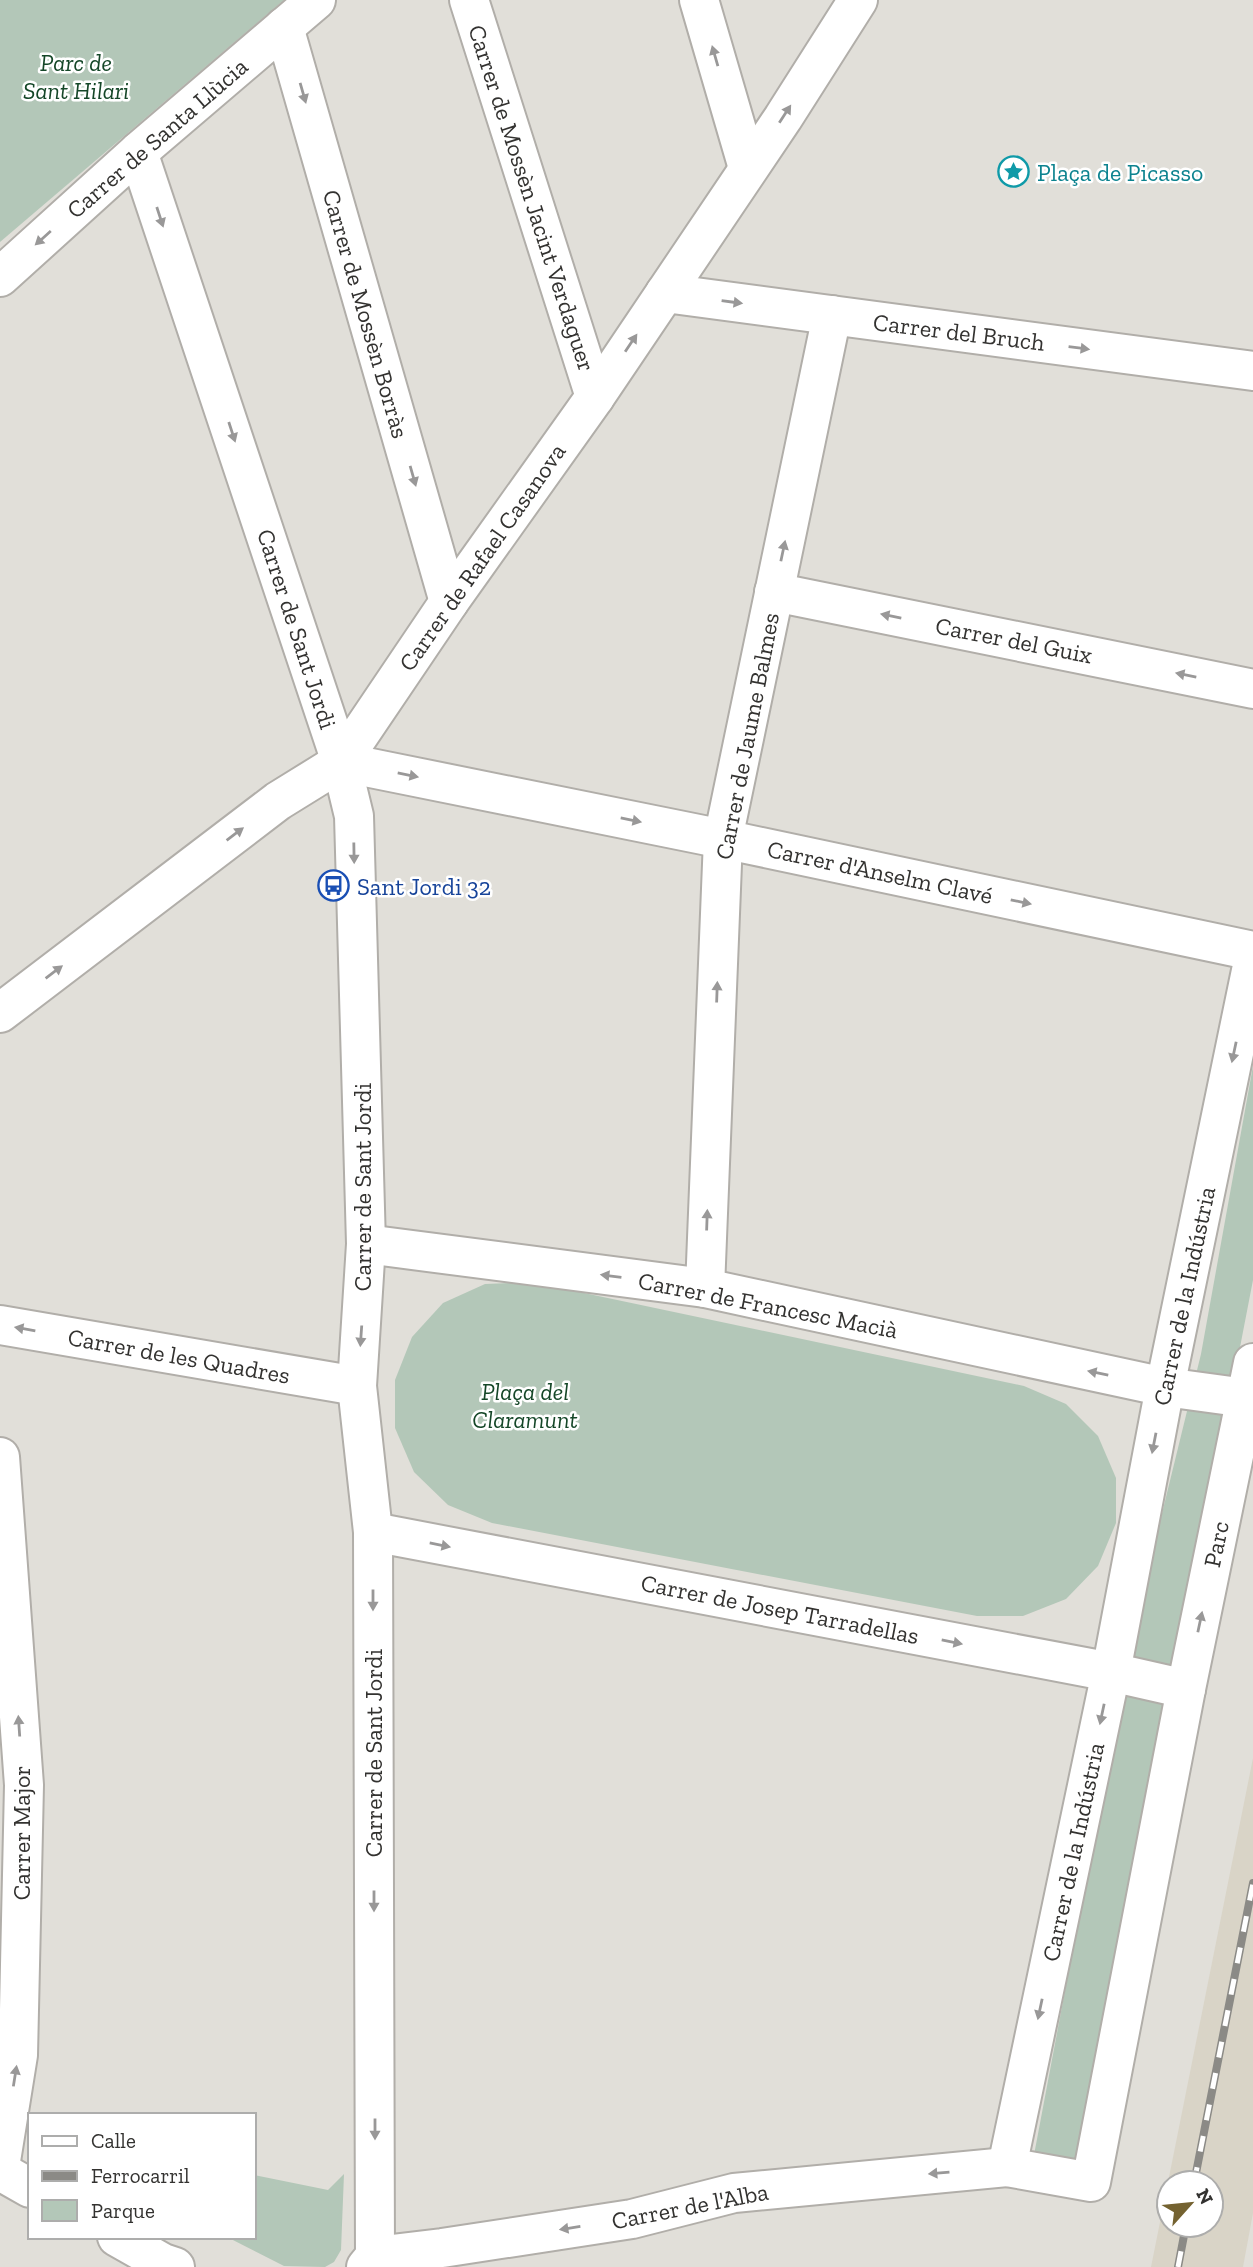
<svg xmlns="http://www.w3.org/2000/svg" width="1253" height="2267" font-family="'Zilla Slab',serif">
	<rect width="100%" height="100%" fill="#e1dfd9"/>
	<!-- built -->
	<path fill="#d9d4c7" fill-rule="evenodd" d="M1253 1758V2213L1243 2267H1151ZM1169 2183H1211V2225H1169Z"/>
	<!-- green -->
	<g fill="#b3c7b8">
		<polygon points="0,0 284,0 0,242"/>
		<polygon points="1253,1066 1253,1280 1082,2165 1034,2155 1132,1636 1201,1354"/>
		<polygon points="532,1282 1024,1386 1066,1404 1098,1436 1116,1478 1116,1523 1098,1566 1066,1599 1023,1616 977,1616 492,1523 448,1505 414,1472 395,1428 395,1380 412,1337 443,1303 485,1284"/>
		<polygon points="344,2174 341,2250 334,2262 325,2267 284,2266 227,2237 254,2237 254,2175 328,2190"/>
	</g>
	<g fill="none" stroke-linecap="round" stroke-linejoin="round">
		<defs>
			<g id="minor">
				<polyline points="469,0 595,397"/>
				<polyline points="699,0 748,168"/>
				<polyline points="284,27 449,602"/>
				<polyline points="138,152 341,762 354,816 366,1244 357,1386 373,1532 375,2256 381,2267"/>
				<polyline points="0,277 138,152 316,0"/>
				<polyline points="665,293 1253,371"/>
				<polyline points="774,592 1253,689"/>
				<polyline points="341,762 723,839 1253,951"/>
				<polyline points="1253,961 1165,1387 1111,1672 1007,2167 1091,2182 1186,1689 1253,1363"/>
				<polyline points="0,1013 278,801 341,762 449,602 595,397 783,118 858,0"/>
				<polyline points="366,1244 705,1288 1165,1387 1246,1398"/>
				<polyline points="705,1288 723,839 832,315"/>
				<polyline points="0,1325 357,1386"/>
				<polyline points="0,1457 24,1785 18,2055 0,2167"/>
				<polyline points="373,1532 1111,1672 1186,1689"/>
				<polyline points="0,2171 30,2188"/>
				<polyline points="117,2237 163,2263 175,2267"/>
				<polyline points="366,2267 375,2256 442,2248 632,2219 734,2193 1007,2167"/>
			</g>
		</defs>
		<!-- minor casing -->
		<use href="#minor" stroke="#b1aea9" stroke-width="42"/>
		<!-- minor -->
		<use href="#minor" stroke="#fff" stroke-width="38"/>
		<defs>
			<g id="rail">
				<polyline points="1194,2183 1253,1883"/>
				<polyline points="1178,2267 1186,2225"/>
			</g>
		</defs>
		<!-- rail casing -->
		<use href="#rail" stroke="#8b8a86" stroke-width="8"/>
		<!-- rail -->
		<use href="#rail" stroke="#fff" stroke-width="5" stroke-dasharray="16" stroke-linecap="butt"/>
	</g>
	<!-- one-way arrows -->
	<defs><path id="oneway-solid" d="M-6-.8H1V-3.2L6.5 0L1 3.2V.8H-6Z" transform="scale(1.75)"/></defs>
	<g fill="#999898">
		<use href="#oneway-solid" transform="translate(715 56) rotate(-106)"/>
		<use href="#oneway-solid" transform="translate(303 93) rotate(74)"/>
		<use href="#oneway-solid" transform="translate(785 114) rotate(-57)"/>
		<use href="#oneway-solid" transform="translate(160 217) rotate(72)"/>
		<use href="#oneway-solid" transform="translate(43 238) rotate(138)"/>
		<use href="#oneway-solid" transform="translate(732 302) rotate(8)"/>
		<use href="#oneway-solid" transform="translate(631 343) rotate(-56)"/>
		<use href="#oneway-solid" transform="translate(1079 348) rotate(7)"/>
		<use href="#oneway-solid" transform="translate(232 432) rotate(72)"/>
		<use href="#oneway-solid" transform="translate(413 476) rotate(74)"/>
		<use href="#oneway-solid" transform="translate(783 551) rotate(-78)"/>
		<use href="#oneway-solid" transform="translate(891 616) rotate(-169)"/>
		<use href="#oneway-solid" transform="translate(1186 675) rotate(-169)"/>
		<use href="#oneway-solid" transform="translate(408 775) rotate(11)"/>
		<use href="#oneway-solid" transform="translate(631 820) rotate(11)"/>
		<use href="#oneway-solid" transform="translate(235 834) rotate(-37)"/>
		<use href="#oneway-solid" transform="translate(354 853) rotate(89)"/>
		<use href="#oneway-solid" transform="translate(1021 902) rotate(12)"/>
		<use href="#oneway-solid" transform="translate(54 972) rotate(-37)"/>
		<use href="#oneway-solid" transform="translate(717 992) rotate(-88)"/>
		<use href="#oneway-solid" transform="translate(1234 1052) rotate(102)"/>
		<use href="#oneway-solid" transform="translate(707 1220) rotate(-88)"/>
		<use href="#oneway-solid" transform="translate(611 1276) rotate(-173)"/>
		<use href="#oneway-solid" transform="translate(25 1329) rotate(-170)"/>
		<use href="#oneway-solid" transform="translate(361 1336) rotate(94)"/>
		<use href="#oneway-solid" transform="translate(1098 1373) rotate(-168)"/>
		<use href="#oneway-solid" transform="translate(1154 1443) rotate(101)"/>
		<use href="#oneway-solid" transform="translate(440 1545) rotate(11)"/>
		<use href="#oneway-solid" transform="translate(373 1600) rotate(90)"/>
		<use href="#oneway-solid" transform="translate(1200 1622) rotate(-78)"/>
		<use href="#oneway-solid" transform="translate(952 1642) rotate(11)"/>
		<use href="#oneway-solid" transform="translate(1102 1714) rotate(102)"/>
		<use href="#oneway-solid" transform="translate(19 1726) rotate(-94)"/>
		<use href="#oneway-solid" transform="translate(374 1901) rotate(90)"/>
		<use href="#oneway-solid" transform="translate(1040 2009) rotate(102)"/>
		<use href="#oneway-solid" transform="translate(15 2076) rotate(-81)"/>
		<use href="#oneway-solid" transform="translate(375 2129) rotate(90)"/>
		<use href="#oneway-solid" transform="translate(939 2173) rotate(175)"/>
		<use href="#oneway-solid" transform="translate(570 2228) rotate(171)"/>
	</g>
	<!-- icons -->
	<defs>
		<symbol id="sight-ring" viewBox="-11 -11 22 22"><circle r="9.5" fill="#fff" stroke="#0f9aa8" stroke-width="1.5"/><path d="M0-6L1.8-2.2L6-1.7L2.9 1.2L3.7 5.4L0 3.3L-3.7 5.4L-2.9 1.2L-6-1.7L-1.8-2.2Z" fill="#0f9aa8"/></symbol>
		<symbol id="bus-ring" viewBox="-11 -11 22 22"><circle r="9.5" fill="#fff" stroke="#1a4fb4" stroke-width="1.5"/><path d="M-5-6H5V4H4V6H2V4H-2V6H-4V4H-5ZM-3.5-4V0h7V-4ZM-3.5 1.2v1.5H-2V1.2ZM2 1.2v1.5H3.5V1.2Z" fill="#1a4fb4"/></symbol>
	</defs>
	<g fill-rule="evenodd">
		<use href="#sight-ring" x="996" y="154" width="35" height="35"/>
		<use href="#bus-ring" x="316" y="868" width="35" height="35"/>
	</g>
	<g text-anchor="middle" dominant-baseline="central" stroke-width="5" stroke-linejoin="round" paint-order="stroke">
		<!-- park labels -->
		<g font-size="24" font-style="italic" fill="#154728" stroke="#fff">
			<text x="76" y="62">Parc de<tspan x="76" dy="28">Sant Hilari</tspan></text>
			<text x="525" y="1391">Plaça del<tspan x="525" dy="28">Claramunt</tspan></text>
		</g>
		<!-- street labels -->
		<g font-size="24" fill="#333230" stroke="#fff">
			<text transform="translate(157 138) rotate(-41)">Carrer de Santa Llùcia</text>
			<text transform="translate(532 198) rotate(72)">Carrer de Mossèn Jacint Verdaguer</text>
			<text transform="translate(366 314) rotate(74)">Carrer de Mossèn Borràs</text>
			<text transform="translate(959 332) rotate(7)">Carrer del Bruch</text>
			<text transform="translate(482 557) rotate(-55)">Carrer de Rafael Casanova</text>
			<text transform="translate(297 629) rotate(72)">Carrer de Sant Jordi</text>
			<text transform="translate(1014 640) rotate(11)">Carrer del Guix</text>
			<text transform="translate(747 736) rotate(-79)">Carrer de Jaume Balmes</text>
			<text transform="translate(880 872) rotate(12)">Carrer d'Anselm Clavé</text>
			<text transform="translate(362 1187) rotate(-90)">Carrer de Sant Jordi</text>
			<text transform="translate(1184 1296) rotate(-78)">Carrer de la Indústria</text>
			<text transform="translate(768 1305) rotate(11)">Carrer de Francesc Macià</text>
			<text transform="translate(179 1356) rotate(10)">Carrer de les Quadres</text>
			<text transform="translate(1216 1544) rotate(-78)">Parc</text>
			<text transform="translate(780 1609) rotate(11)">Carrer de Josep Tarradellas</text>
			<text transform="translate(373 1753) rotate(-90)">Carrer de Sant Jordi</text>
			<text transform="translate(21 1833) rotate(-90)">Carrer Major</text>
			<text transform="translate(1073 1852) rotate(-78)">Carrer de la Indústria</text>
			<text transform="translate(690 2206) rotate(-11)">Carrer de l'Alba</text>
		</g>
		<!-- culture labels -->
		<g font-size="24" fill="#0d838f" stroke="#fff" text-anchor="start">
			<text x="1037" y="172">Plaça de Picasso</text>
		</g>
		<!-- transit labels -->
		<g font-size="24" fill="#164399" stroke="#fff" text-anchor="start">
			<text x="357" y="886">Sant Jordi 32</text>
		</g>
	</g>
	<!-- legend -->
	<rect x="28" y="2113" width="228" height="126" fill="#ffffff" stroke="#adadac" stroke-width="2"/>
	<rect x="42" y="2136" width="35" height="10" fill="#ffffff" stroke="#adadac" stroke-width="2"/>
	<text x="91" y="2148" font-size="21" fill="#333230">Calle</text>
	<rect x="42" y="2171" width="35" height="10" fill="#8b8a86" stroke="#adadac" stroke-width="2"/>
	<text x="91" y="2183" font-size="21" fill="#333230">Ferrocarril</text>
	<rect x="42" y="2200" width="35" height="21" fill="#b3c7b8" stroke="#adadac" stroke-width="2"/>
	<text x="91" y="2218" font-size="21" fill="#333230">Parque</text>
	<!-- north arrow -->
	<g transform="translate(1190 2204) rotate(63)"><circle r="33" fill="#ffffff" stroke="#adadac" stroke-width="2"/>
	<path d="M0-5L12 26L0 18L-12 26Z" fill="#746230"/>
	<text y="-10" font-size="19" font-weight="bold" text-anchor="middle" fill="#333230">N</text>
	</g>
</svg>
